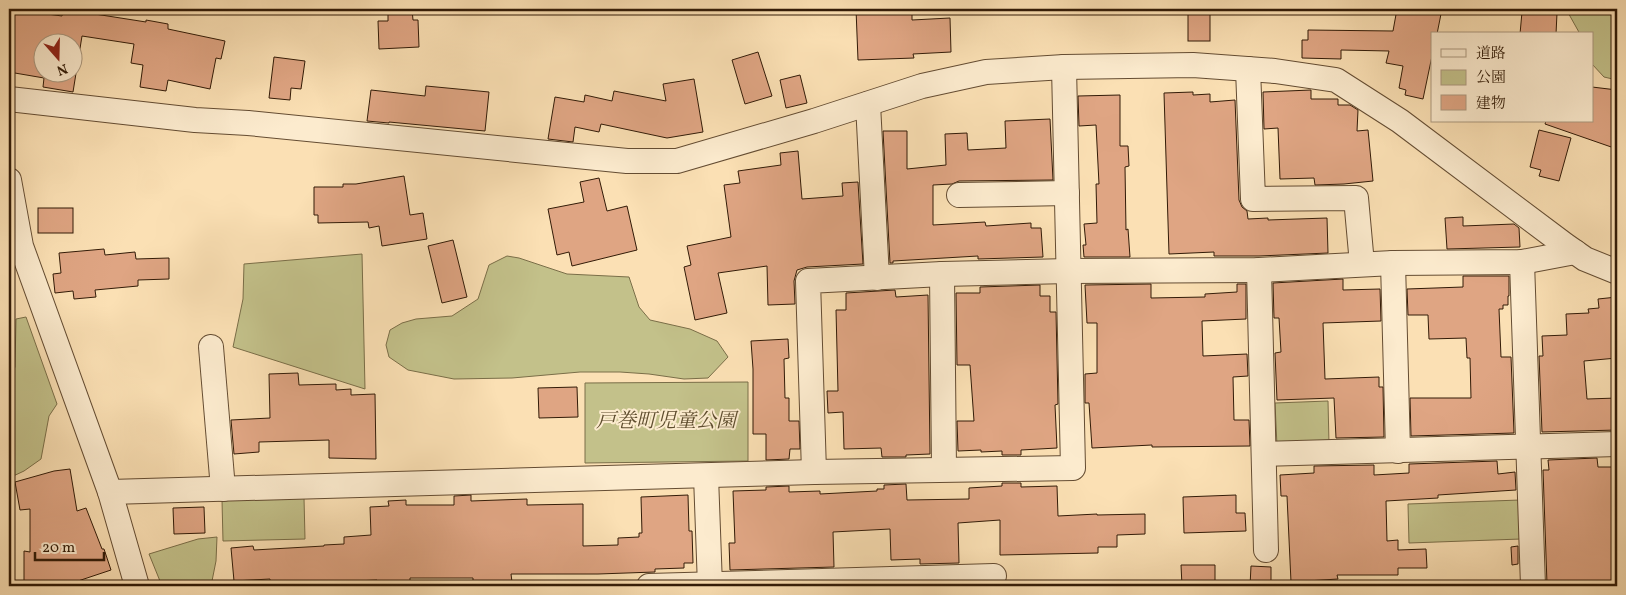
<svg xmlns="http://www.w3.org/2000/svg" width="1626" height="595" font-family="Vollkorn,'Noto Serif JP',serif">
	<rect width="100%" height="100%" fill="#fbe0b4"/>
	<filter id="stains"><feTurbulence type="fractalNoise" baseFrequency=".004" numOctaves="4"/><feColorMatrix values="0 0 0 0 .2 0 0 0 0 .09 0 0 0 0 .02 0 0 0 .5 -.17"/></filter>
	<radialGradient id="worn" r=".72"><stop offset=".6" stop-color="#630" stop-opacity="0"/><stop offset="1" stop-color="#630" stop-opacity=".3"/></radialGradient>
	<!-- green -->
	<g fill="#c3c18a" stroke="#7a6e48">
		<polygon points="1566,9 1617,9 1617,80 1604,77 1592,64 1592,34 1580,34"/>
		<polygon points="362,254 365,389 233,347 243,299 244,264"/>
		<polygon points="507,256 519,258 567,274 629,277 639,307 650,320 690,329 717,341 728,357 708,378 684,379 649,374 620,372 580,372 512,378 454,379 408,370 389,357 386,345 390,330 402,323 416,319 452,316 478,299 489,265"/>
		<polygon points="26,317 57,404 49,416 41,459 24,471 9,478 9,381 15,367 16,319"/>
		<polygon points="748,382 748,461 585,463 585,383"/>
		<polygon points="1328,401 1329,444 1277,446 1275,403"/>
		<polygon points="304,498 305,539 223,541 222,500"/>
		<polygon points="1520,500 1521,539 1409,543 1408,504"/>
		<polygon points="217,537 216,561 211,586 162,586 149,554 198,539"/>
	</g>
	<!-- building -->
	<g fill="#dfa583" stroke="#321b07" fill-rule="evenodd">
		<path d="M11 9 62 16 63 9 146 22V20L168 24V29L225 41 221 59 216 58 210 89 168 80 166 91 140 87 143 65 131 63 134 44 82 36 73 92 43 87 44 78 9 72V19ZM42 42H72V72H42Z"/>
		<polygon points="388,9 412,9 413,20 418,20 419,47 379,49 378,21 388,21"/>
		<polygon points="856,9 912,9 912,20 950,18 951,52 913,54 914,58 858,60"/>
		<rect x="1188" y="9" width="22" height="32"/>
		<polygon points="1397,9 1442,9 1437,34 1432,34 1432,56 1423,99 1405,95 1406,90 1399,88 1403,66 1386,63 1389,51 1341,50 1341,59 1302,58 1302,40 1308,40 1308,30 1393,31"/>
		<polygon points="1522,12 1557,13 1556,34 1520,34"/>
		<polygon points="758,52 772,96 745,104 732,60"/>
		<polygon points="274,57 305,61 301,89 291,88 290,100 269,98"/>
		<polygon points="800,75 807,103 786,108 780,80"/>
		<polygon points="694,79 703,132 667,138 601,124 599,132 575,127 573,142 548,139 555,97 584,102 585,95 612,101 614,91 666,101 663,84"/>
		<polygon points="426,86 489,92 485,131 389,122 389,123 367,121 371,90 425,96"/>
		<polygon points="1592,87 1617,90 1617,149 1545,124 1546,121 1592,121"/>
		<polygon points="1311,90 1311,99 1338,99 1338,105 1350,105 1358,110 1357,131 1368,130 1373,181 1344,184 1315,185 1314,178 1280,179 1278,128 1264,129 1263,92"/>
		<polygon points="1193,92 1193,95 1210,94 1210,102 1235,100 1239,200 1242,207 1247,211 1248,219 1268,218 1268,220 1327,218 1328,253 1259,256 1214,256 1214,252 1169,254 1164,93"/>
		<polygon points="1120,95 1120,146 1128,146 1129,166 1125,167 1126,230 1128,229 1130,257 1084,257 1083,245 1086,245 1084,224 1097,223 1096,184 1099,184 1096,125 1079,126 1078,96"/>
		<polygon points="1050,119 1053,180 959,181 952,184 933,185 933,225 985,222 986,226 1031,223 1031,228 1041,228 1043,257 978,259 978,256 893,261 893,263 890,263 883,131 907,131 907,169 946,165 945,134 967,133 968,150 1006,148 1005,121"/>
		<polygon points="1539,130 1571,138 1559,181 1539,176 1541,170 1530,167"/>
		<polygon points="798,151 802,199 843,196 842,183 858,182 863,264 807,267 797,270 794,281 795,304 768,305 767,266 718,273 727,313 695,320 684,267 691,265 687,246 731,237 724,185 740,183 738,171 781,165 780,153"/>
		<polygon points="404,176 410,215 423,213 427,239 382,246 379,226 369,228 368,222 318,223 318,215 314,215 314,187 343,187 343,184 356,184"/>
		<polygon points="599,178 607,211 627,206 637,250 572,266 569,252 557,255 548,209 584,202 580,182"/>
		<rect x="38" y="208" width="35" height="25"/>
		<polygon points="1463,217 1463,226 1514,224 1519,228 1520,247 1447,249 1445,218"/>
		<polygon points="453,240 467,297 442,303 428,246"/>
		<polygon points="104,249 105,255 135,252 136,259 169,258 169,279 138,280 138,286 95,290 96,297 74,299 73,291 55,293 53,274 61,273 59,253"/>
		<polygon points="1463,276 1509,276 1509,296 1508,296 1508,305 1503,305 1503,309 1499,309 1501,357 1511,357 1514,433 1411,436 1410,398 1471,398 1470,358 1467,358 1466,338 1429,339 1428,315 1408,315 1407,289 1463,287"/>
		<polygon points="1343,279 1343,290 1380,289 1381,321 1323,323 1325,379 1379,377 1379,387 1383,387 1384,437 1336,438 1334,398 1277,400 1275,353 1281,352 1279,318 1274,318 1273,283"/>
		<polygon points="1151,284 1151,298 1205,297 1205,294 1237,292 1237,284 1246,284 1246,319 1202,321 1203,356 1247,354 1248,376 1233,377 1234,420 1249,420 1250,446 1152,447 1152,445 1092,448 1089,403 1085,403 1085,374 1097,373 1097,323 1087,323 1085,285"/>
		<polygon points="1040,285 1040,296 1050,296 1050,312 1056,312 1058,404 1055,405 1057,448 1021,450 1021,455 1002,455 1002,451 981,452 981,450 958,451 957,421 974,421 970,365 957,365 956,293 980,293 980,287"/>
		<polygon points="895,290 896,297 928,295 930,454 906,455 906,457 882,457 881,448 844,449 843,412 828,413 827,391 838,391 836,310 846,310 846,293"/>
		<polygon points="1617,297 1617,358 1584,361 1587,399 1617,398 1617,430 1542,432 1539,356 1543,356 1542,336 1567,335 1566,314 1589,313 1588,309 1599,308 1598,299"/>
		<polygon points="788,339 789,358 784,359 785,398 789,398 789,421 799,421 800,449 790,449 789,459 766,460 766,434 753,434 753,369 751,341"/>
		<polygon points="298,373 299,385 336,384 336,390 351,389 351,395 375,394 376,459 329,458 329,440 259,442 259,452 234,454 231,420 270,418 269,374"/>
		<polygon points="577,387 578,417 539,418 538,388"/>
		<polygon points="1597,458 1598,467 1617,467 1617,581 1547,584 1543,470 1549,470 1548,460"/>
		<polygon points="1497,461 1498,474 1515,472 1516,490 1438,495 1438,498 1386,501 1387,541 1398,540 1398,550 1426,549 1427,568 1398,568 1398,575 1337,575 1338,579 1291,582 1287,496 1281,496 1280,475 1314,473 1314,466 1374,465 1374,475 1409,473 1409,464"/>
		<polygon points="70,469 77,511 86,508 102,549 104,549 111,570 66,585 24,585 24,551 30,552 30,509 20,510 15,482 54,471"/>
		<polygon points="1002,483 1021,483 1021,487 1057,486 1058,516 1097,514 1097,515 1145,514 1145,534 1117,535 1117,547 1098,547 1098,553 1000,555 1000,520 958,523 959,563 920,564 920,559 891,560 890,529 833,532 834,567 730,570 729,543 735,543 733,491 766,490 766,487 789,486 789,492 820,491 820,494 877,491 877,489 884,489 884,485 906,484 907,500 969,499 969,488 1002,486"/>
		<polygon points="471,495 471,501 527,499 527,505 583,504 583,546 618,545 618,538 639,537 639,533 642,533 641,497 688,495 689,531 692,531 693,563 684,563 684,568 655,569 655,572 598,574 511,574 512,582 473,583 473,578 410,578 410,583 377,584 377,580 292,584 292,586 270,586 270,579 234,581 231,548 253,546 254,550 324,546 324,545 344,544 344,537 371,535 370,507 389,506 388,501 406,500 406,505 454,505 454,496"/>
		<polygon points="1236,495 1236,513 1245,513 1246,531 1184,533 1183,497"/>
		<polygon points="204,507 205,533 174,534 173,508"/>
		<polygon points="1518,546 1518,564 1512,565 1511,547"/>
		<polygon points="1181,565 1215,565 1215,586 1182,586"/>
		<polygon points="1251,566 1271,567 1271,586 1250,586"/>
	</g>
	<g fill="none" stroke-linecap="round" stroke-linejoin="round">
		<defs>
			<g id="minor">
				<polyline points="1248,69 1253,199 1356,198 1362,264"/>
				<polyline points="9,99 195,120 248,123 627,161 677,161 814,121 922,86 986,72 1064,67 1193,65 1275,71 1336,80 1400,121 1565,245 1585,259 1617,272"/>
				<polyline points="868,104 877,278"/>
				<polyline points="9,180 21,246 110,492 137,586"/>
				<polyline points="959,195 1067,193"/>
				<polyline points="1522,262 1533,586"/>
				<polyline points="1393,263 1398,451"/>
				<polyline points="1259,270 1266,550"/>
				<polyline points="942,274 944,469"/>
				<polyline points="211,347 223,489"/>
				<polyline points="1264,454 1617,444"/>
				<polyline points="814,472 808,281 942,274 1069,271 1259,270 1393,263 1522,262 1575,252"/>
				<polyline points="706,476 710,586"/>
				<polyline points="110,492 814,472 1073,468 1064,67"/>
				<polyline points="649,586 994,576"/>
			</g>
		</defs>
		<!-- minor casing -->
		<use href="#minor" stroke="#644c32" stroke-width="26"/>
		<!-- minor -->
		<use href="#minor" stroke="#fcebce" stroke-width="24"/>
	</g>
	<g text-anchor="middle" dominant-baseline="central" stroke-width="4" stroke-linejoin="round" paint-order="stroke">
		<!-- park labels -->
		<g font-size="20" font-style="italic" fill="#5e4d2e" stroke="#fcebce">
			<text x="666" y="422">戸巻町児童公園</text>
		</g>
	</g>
	<!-- margin -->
	<rect width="1626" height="595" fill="none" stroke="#fbe0b4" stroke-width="30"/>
	<rect x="10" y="10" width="1606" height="575" fill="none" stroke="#321b07" stroke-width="2.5"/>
	<rect x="15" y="15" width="1596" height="565" fill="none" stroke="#321b07"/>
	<!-- legend -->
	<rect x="1431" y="32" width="162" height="90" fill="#fcebce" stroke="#ab987e"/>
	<rect x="1441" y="49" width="25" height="8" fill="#fcebce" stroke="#ab987e"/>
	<text x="1476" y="58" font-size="15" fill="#321b07">道路</text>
	<rect x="1441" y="70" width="25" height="15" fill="#c3c18a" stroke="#ab987e"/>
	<text x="1476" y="82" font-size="15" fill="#321b07">公園</text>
	<rect x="1441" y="95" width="25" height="15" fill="#dfa583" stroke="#ab987e"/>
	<text x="1476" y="108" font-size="15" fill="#321b07">建物</text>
	<!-- north arrow -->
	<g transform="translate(58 58) rotate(160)"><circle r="24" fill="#fcebce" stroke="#ab987e"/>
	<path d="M0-4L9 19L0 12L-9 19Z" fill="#8f2418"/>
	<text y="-8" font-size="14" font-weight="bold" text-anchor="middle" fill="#321b07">N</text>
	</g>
	<!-- scale -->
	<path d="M35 552v8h69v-8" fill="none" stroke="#321b07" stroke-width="2.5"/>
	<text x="42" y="552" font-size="15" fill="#321b07" stroke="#fcebce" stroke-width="4" paint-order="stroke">20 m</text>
	<rect width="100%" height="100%" filter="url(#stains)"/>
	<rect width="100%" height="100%" fill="url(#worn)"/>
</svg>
